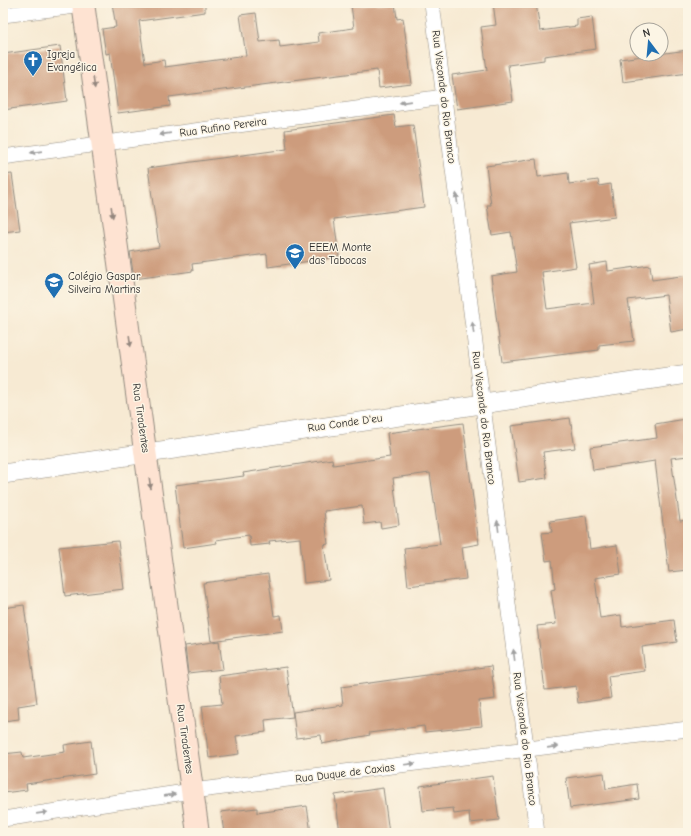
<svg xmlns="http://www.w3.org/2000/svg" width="691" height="836" font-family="'Comic Neue',sans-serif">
	<rect width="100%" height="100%" fill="#fcf5e5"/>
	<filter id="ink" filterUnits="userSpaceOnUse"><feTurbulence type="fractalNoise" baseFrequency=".025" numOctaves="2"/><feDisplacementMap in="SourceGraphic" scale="8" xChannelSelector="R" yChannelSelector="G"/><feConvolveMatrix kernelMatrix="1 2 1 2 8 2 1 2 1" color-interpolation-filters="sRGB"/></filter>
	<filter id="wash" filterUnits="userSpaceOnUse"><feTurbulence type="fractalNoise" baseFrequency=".012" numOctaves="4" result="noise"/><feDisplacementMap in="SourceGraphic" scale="16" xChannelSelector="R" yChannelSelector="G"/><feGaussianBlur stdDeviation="0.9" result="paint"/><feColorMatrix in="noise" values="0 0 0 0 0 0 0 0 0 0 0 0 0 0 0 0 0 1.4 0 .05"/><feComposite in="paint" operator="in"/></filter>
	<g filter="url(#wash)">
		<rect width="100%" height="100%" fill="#f7ead3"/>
		<g id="blocks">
			<!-- building -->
			<g fill="#cd9c7d">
				<polygon points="112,3 205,3 205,12 139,21 145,63 164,60 165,67 246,56 240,15 256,13 260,42 279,40 280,47 319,42 318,33 354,28 351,5 395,3 397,19 403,18 412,84 379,88 377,70 169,97 170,106 118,113 110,53 106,54 102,29 116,27"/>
				<polygon points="493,3 536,3 540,31 577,26 577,19 592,17 596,49 544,56 544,60 508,65 513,101 457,109 452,75 487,70 481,27 496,25"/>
				<polygon points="60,46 67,101 3,110 3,54"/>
				<polygon points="688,50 688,73 623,82 620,59"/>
				<polygon points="394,115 396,127 413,125 424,207 334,219 339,257 268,267 267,254 192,264 193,271 134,279 130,252 159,247 148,168 287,149 285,130"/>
				<polygon points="536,159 538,177 568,173 569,184 598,180 599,186 611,184 615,217 569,223 576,267 542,272 547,309 594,303 589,265 607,262 608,271 650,265 652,280 688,275 688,329 671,332 666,295 628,300 634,341 599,345 599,350 502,362 491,276 517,272 511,232 492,235 487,205 491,205 486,166"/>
				<polygon points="12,174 20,230 3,232 3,175"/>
				<polygon points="570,418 575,448 543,452 547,478 519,482 511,426"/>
				<polygon points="686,419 688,456 671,458 680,521 688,520 688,570 669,572 655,461 593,470 590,447 657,438 655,424"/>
				<polygon points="463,423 479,544 462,547 466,579 408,586 404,548 440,544 430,473 393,478 399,525 381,528 380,522 364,524 362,506 324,511 328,544 324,545 329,580 304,583 300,538 269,541 270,544 250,546 249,535 216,540 217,543 183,548 175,485 244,476 243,473 332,459 333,465 390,457 387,433"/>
				<polygon points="586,516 590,549 617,545 621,574 595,578 600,618 621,615 622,627 674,620 677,642 642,647 645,671 608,676 611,698 578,703 576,686 545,690 537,626 556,624 551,590 555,589 552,560 546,561 542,533 552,532 550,521"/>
				<polygon points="118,541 124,589 65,596 59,547"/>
				<polygon points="268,574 274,616 281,615 283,631 211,641 203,583"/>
				<polygon points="24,605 37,703 18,706 19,719 3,721 3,608"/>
				<polygon points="219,641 223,669 188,673 185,646"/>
				<polygon points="491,666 495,699 479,701 482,726 425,732 424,726 369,733 370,735 322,744 321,735 296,738 293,712 343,705 341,687"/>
				<polygon points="286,667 293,717 265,720 266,732 236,736 239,754 209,758 202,706 222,704 219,676"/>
				<polygon points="91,741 95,774 26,784 27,790 3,793 3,754 22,752 23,758 65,752 64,745"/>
				<polygon points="604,773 606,789 637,784 639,799 570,808 566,778"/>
				<polygon points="493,776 499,820 470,823 469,812 454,814 453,808 423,811 420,786"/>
				<polygon points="383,788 389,833 340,833 335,795"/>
				<polygon points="307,806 311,833 224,833 221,812 257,808 257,813"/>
			</g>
		</g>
	</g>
	<g filter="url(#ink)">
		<use href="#blocks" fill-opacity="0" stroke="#918a7f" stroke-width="1"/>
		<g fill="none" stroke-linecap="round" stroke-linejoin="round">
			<defs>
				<g id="minor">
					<polyline points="432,3 537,833"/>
					<polyline points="3,15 84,5"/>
					<polyline points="3,157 444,97"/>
					<polyline points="3,819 192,791 688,729"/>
				</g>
				<polyline id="tertiary" points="3,474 688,374"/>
				<polyline id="secondary" points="83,3 198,833"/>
			</defs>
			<!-- minor casing -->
			<use href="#minor" stroke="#918a7f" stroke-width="16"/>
			<!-- tertiary casing -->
			<use href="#tertiary" stroke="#918a7f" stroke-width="20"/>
			<!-- secondary casing -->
			<use href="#secondary" stroke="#918a7f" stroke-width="24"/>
			<!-- minor -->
			<use href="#minor" stroke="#fff" stroke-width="15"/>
			<!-- tertiary -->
			<use href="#tertiary" stroke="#fff" stroke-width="19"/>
			<!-- secondary -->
			<use href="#secondary" stroke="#fee3d2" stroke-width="22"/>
		</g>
		<!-- one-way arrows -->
		<defs><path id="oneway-solid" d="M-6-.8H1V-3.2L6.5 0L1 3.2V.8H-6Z"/></defs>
		<g fill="#94877e">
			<use href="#oneway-solid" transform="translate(94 83) rotate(82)"/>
			<use href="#oneway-solid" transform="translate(112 212) rotate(82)"/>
			<use href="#oneway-solid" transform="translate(130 341) rotate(82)"/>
			<use href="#oneway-solid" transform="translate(150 483) rotate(82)"/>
		</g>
		<g fill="#a0a0a0">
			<use href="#oneway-solid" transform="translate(405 102) rotate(172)"/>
			<use href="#oneway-solid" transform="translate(165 134) rotate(172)"/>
			<use href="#oneway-solid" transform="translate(36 152) rotate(172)"/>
			<use href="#oneway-solid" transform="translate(457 199) rotate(-97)"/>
			<use href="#oneway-solid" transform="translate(473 328) rotate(-97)"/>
			<use href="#oneway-solid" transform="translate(498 526) rotate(-97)"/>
			<use href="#oneway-solid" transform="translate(514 655) rotate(-97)"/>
			<use href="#oneway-solid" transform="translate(553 747) rotate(-8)"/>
			<use href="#oneway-solid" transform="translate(410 764) rotate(-7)"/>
			<use href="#oneway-solid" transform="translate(170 795) rotate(-8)"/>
			<use href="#oneway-solid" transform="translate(42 813) rotate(-8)"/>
		</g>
	</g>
	<!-- icons -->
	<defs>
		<symbol id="church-pin" viewBox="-11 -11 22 30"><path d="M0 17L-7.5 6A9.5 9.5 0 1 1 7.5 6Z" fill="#1f6fb2" stroke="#fcf5e5"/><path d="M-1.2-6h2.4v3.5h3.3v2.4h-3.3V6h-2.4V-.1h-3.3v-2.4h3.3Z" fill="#fff"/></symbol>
		<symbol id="school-pin" viewBox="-11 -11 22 30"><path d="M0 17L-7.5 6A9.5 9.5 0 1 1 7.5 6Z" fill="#1f6fb2" stroke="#fcf5e5"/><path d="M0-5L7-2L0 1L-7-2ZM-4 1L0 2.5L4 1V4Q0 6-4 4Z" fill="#fff"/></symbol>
	</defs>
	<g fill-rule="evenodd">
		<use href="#church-pin" x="22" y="49" width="22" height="30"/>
		<use href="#school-pin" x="284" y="242" width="22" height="30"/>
		<use href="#school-pin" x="43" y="271" width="22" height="30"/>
	</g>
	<g text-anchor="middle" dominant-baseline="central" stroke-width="3" stroke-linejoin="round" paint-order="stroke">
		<!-- poi labels -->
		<g font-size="11" fill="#2b2b2b" stroke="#fcf5e5" text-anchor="start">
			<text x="47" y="54">Igreja<tspan x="47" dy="13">Evangélica</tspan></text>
			<text x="309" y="247">EEEM Monte<tspan x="309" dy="13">das Tabocas</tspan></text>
			<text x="68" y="276">Colégio Gaspar<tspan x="68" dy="13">Silveira Martins</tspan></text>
		</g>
		<!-- street labels -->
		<g font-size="11" fill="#2b2b2b" stroke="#fcf5e5">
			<text transform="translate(444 97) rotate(83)">Rua Visconde do Rio Branco</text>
			<text transform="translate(223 127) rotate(-8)">Rua Rufino Pereira</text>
			<text transform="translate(141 418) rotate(82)">Rua Tiradentes</text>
			<text transform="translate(484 418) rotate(83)">Rua Visconde do Rio Branco</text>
			<text transform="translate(345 423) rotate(-8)">Rua Conde D'eu</text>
			<text transform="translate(185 739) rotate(82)">Rua Tiradentes</text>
			<text transform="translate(525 739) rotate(83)">Rua Visconde do Rio Branco</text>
			<text transform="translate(345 773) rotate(-7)">Rua Duque de Caxias</text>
		</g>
	</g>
	<!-- margin -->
	<rect width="691" height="836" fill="none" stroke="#fcf5e5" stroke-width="16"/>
	<!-- north arrow -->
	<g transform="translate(649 42) rotate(344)"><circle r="19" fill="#fcf5e5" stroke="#a8a49b"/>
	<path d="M0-3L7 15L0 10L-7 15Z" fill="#1f6fb2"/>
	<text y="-6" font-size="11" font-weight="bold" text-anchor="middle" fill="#2b2b2b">N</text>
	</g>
</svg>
